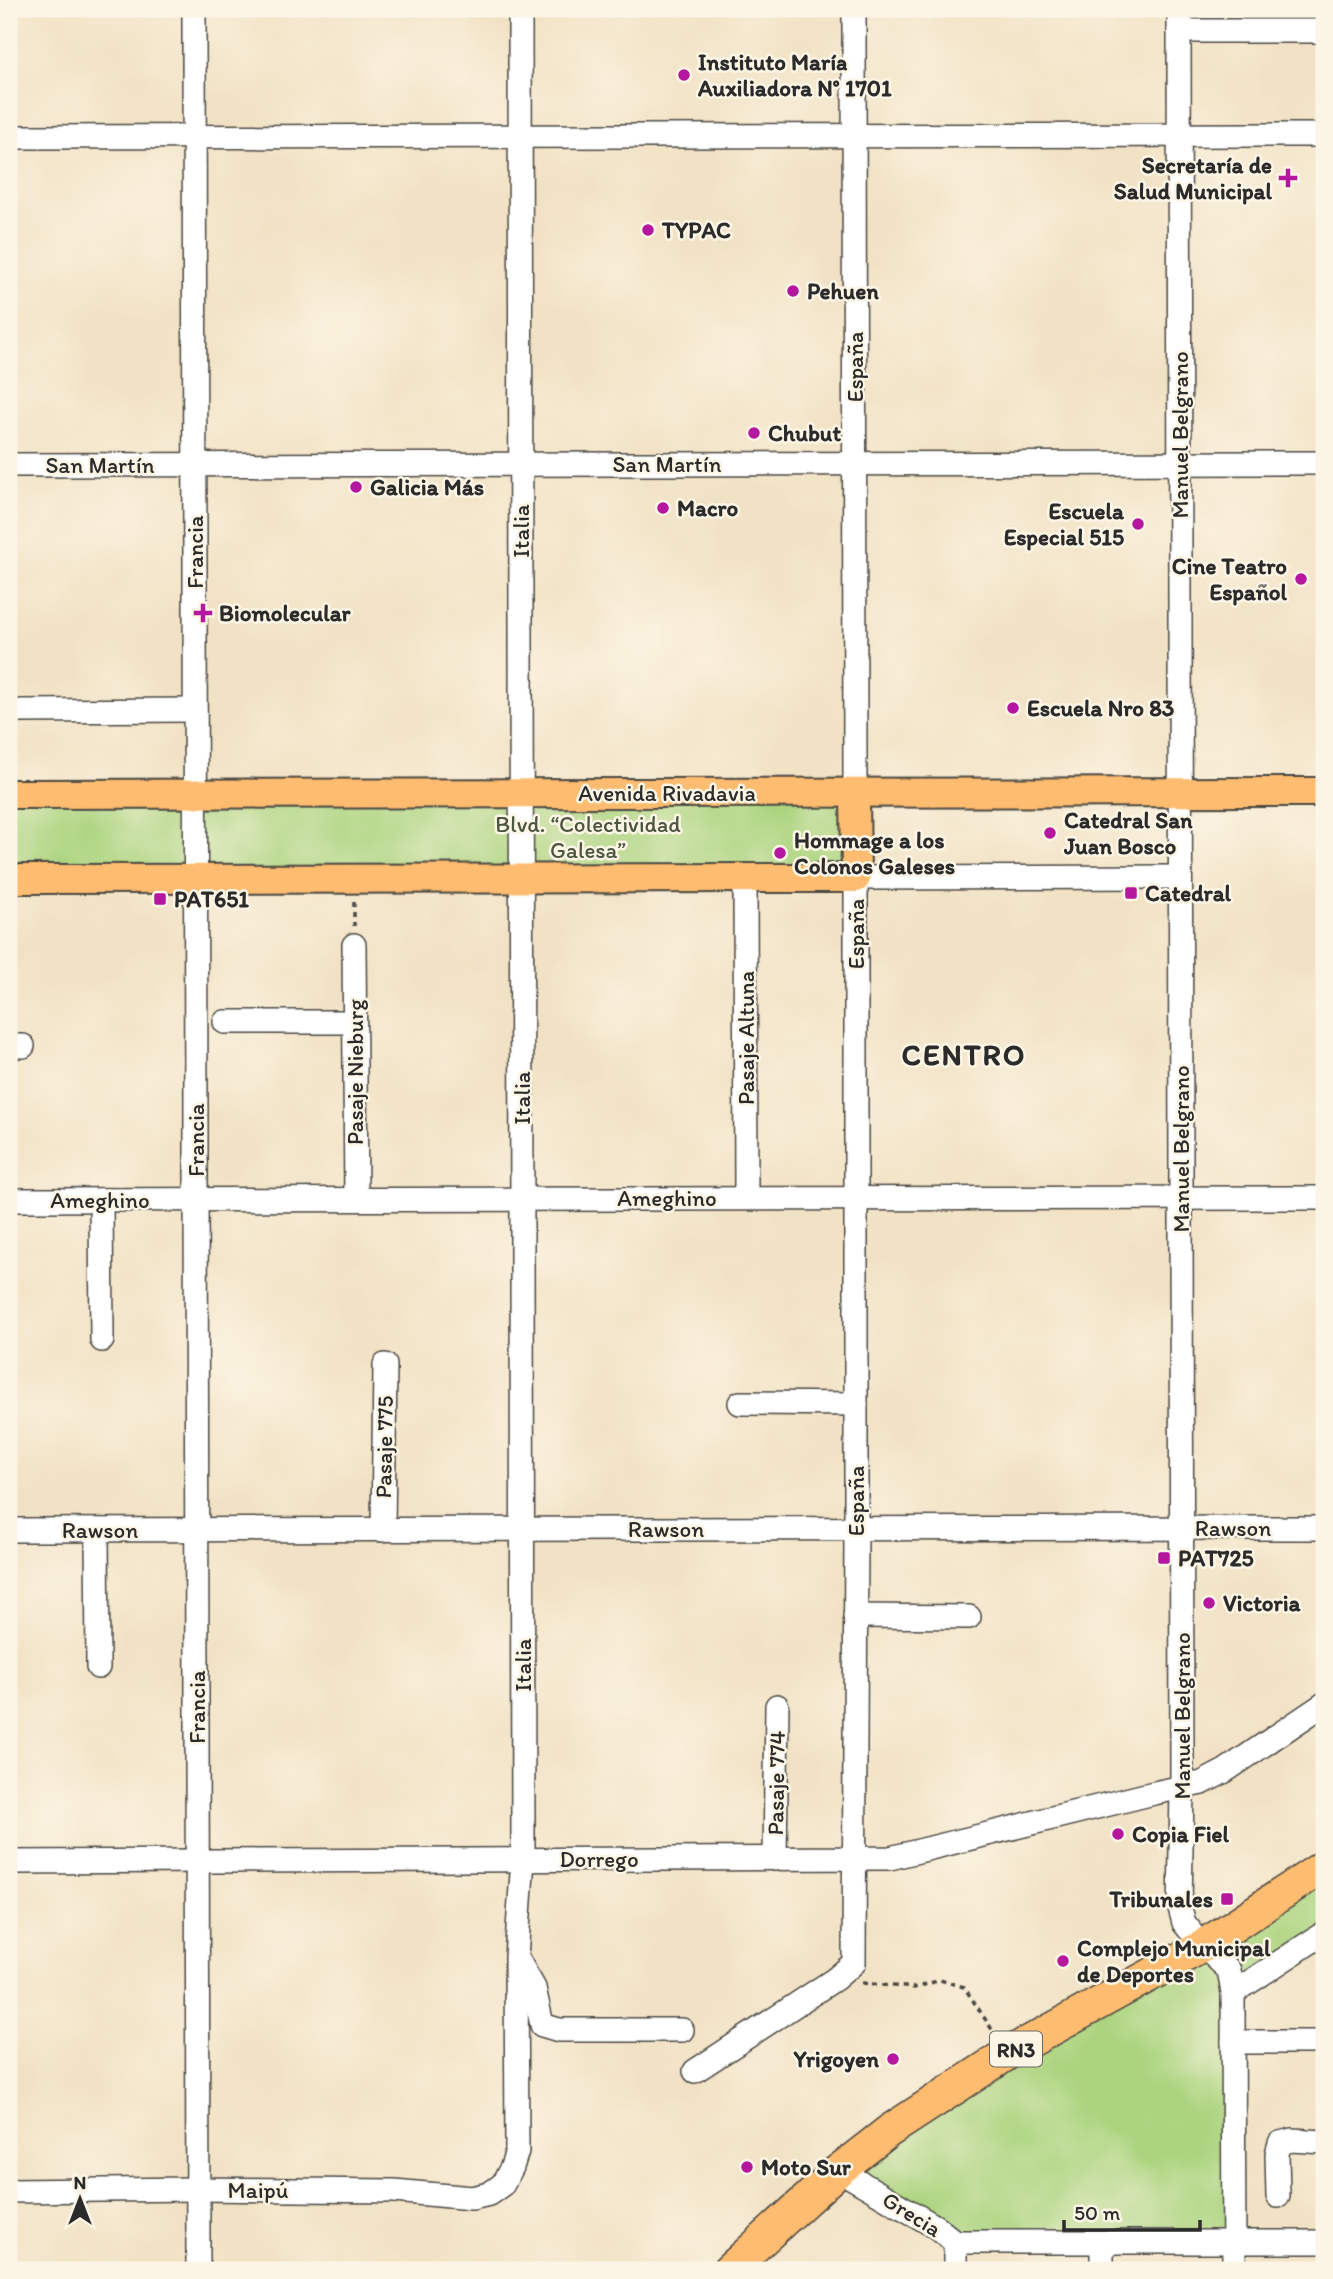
<svg xmlns="http://www.w3.org/2000/svg" width="1333" height="2279" font-family="Itim,sans-serif">
	<rect width="100%" height="100%" fill="#fcf5e5"/>
	<filter id="ink" filterUnits="userSpaceOnUse"><feTurbulence type="fractalNoise" baseFrequency=".0143" numOctaves="2"/><feDisplacementMap in="SourceGraphic" scale="14" xChannelSelector="R" yChannelSelector="G"/><feConvolveMatrix kernelMatrix="1 2 1 2 8 2 1 2 1" color-interpolation-filters="sRGB"/></filter>
	<filter id="wash" filterUnits="userSpaceOnUse"><feTurbulence type="fractalNoise" baseFrequency=".00686" numOctaves="4" result="noise"/><feDisplacementMap in="SourceGraphic" scale="28" xChannelSelector="R" yChannelSelector="G"/><feGaussianBlur stdDeviation="1.57" result="paint"/><feColorMatrix in="noise" values="0 0 0 0 0 0 0 0 0 0 0 0 0 0 0 0 0 1.4 0 .05"/><feComposite in="paint" operator="in"/></filter>
	<g filter="url(#wash)">
		<rect width="100%" height="100%" fill="#f2e2c5"/>
		<!-- green -->
		<g fill="#acd47f" stroke="#6c8055" stroke-width="2">
			<polygon points="855,793 856,878 9,879 9,794"/>
			<polygon points="1324,1866 1324,1933 1233,1993 1233,2242 955,2242 839,2170"/>
		</g>
	</g>
	<g filter="url(#ink)">
		<g fill="none" stroke-linecap="round" stroke-linejoin="round">
			<defs>
				<g id="minor">
					<polyline points="194,9 198,2270"/>
					<polyline points="854,9 855,793"/>
					<polyline points="1179,9 1182,1788 1180,1908 1184,1923 1203,1946 1229,1970 1233,1993 1234,2270"/>
					<polyline points="1179,31 1324,31"/>
					<polyline points="9,137 1324,135"/>
					<polyline points="9,465 1324,463"/>
					<polyline points="21,711 195,710"/>
					<polyline points="745,878 746,1198"/>
					<polyline points="354,945 356,1199"/>
					<polyline points="225,1022 354,1022"/>
					<polyline points="9,1046 23,1046"/>
					<polyline points="9,1200 1324,1198"/>
					<polyline points="101,1200 102,1340"/>
					<polyline points="740,1403 856,1404"/>
					<polyline points="9,1530 1324,1528"/>
					<polyline points="97,1530 98,1667"/>
					<polyline points="383,1530 385,1365"/>
					<polyline points="855,1616 969,1617"/>
					<polyline points="775,1859 777,1706"/>
					<polyline points="9,1862 890,1858 1154,1793 1202,1783 1225,1771 1324,1704"/>
					<polyline points="518,1960 534,1988 542,2025 559,2030 682,2030"/>
					<polyline points="1233,1993 1324,1933"/>
					<polyline points="1233,2042 1324,2042"/>
					<polyline points="695,2071 835,1979 854,1963 856,1529 856,878 1180,877"/>
					<polyline points="839,2170 936,2227 955,2242 1324,2242"/>
					<polyline points="9,2191 198,2189 394,2191 472,2198 489,2194 503,2184 512,2167 517,2151 516,1957 523,1859 520,9"/>
					<polyline points="1278,2196 1277,2154 1280,2143 1292,2140 1324,2142"/>
					<polyline points="955,2242 955,2270"/>
					<polyline points="1102,2243 1102,2270"/>
				</g>
				<g id="major">
					<polyline points="9,794 1324,792"/>
					<polyline points="9,879 856,878 855,793"/>
				</g>
				<polyline id="highway" points="729,2270 839,2170 889,2131 1007,2054 1203,1946 1324,1866"/>
			</defs>
			<!-- minor casing -->
			<use href="#minor" stroke="#494642" stroke-width="26"/>
			<!-- major casing -->
			<use href="#major" stroke="#494642" stroke-width="32"/>
			<!-- highway casing -->
			<use href="#highway" stroke="#494642" stroke-width="35"/>
			<!-- path -->
			<g stroke="#494642" stroke-width="3.5" stroke-dasharray="5 5" stroke-linecap="butt">
				<polyline points="354,902 354,926"/>
				<polyline points="862,1983 914,1988 940,1980 964,1987 995,2034"/>
			</g>
			<!-- minor -->
			<use href="#minor" stroke="#fff" stroke-width="23"/>
			<!-- major -->
			<use href="#major" stroke="#fdbc6f" stroke-width="28"/>
			<!-- highway -->
			<use href="#highway" stroke="#fdbc6f" stroke-width="32"/>
		</g>
	</g>
	<!-- markers -->
	<g fill="#b5179e" stroke="#fcf5e5" stroke-width="2.5">
		<circle cx="684" cy="75" r="7"/>
		<path d="M1284.5 167.5h7v7h7v7h-7v7h-7v-7h-7v-7h7z"/>
		<circle cx="648" cy="230" r="7"/>
		<circle cx="793" cy="291" r="7"/>
		<circle cx="754" cy="433" r="7"/>
		<circle cx="356" cy="487" r="7"/>
		<circle cx="663" cy="508" r="7"/>
		<circle cx="1138" cy="524" r="7"/>
		<circle cx="1301" cy="579" r="7"/>
		<path d="M199.5 602.5h7v7h7v7h-7v7h-7v-7h-7v-7h7z"/>
		<circle cx="1013" cy="708" r="7"/>
		<circle cx="1050" cy="833" r="7"/>
		<circle cx="780" cy="853" r="7"/>
		<rect x="1124" y="886" width="14" height="14" rx="3.5"/>
		<rect x="153" y="892" width="14" height="14" rx="3.5"/>
		<rect x="1157" y="1551" width="14" height="14" rx="3.5"/>
		<circle cx="1209" cy="1603" r="7"/>
		<circle cx="1118" cy="1834" r="7"/>
		<rect x="1220" y="1892" width="14" height="14" rx="3.5"/>
		<circle cx="1063" cy="1961" r="7"/>
		<circle cx="893" cy="2059" r="7"/>
		<circle cx="747" cy="2167" r="7"/>
	</g>
	<g text-anchor="middle" dominant-baseline="central" stroke-width="5" stroke-linejoin="round" paint-order="stroke">
		<!-- shield labels -->
		<rect fill="#fcf5e5" stroke="#6a6863" stroke-width="2" x="990" y="2031.5" width="52" height="35" rx="5"/>
		<g font-size="21" font-weight="bold" fill="#2b2b2b">
			<text x="1016" y="2049">RN3</text>
		</g>
		<!-- poi labels -->
		<g font-size="23" font-weight="bold" fill="#2b2b2b" stroke="#fcf5e5" text-anchor="start">
			<text x="698" y="62">Instituto María<tspan x="698" dy="26">Auxiliadora N° 1701</tspan></text>
			<text x="1272" y="165" text-anchor="end">Secretaría de<tspan x="1272" dy="26">Salud Municipal</tspan></text>
			<text x="662" y="230">TYPAC</text>
			<text x="807" y="291">Pehuen</text>
			<text x="768" y="433">Chubut</text>
			<text x="370" y="487">Galicia Más</text>
			<text x="677" y="508">Macro</text>
			<text x="1124" y="511" text-anchor="end">Escuela<tspan x="1124" dy="26">Especial 515</tspan></text>
			<text x="1287" y="566" text-anchor="end">Cine Teatro<tspan x="1287" dy="26">Español</tspan></text>
			<text x="219" y="613">Biomolecular</text>
			<text x="1027" y="708">Escuela Nro 83</text>
			<text x="1064" y="820">Catedral San<tspan x="1064" dy="26">Juan Bosco</tspan></text>
			<text x="794" y="840">Hommage a los<tspan x="794" dy="26">Colonos Galeses</tspan></text>
			<text x="1145" y="893">Catedral</text>
			<text x="174" y="899">PAT651</text>
			<text x="1178" y="1558">PAT725</text>
			<text x="1223" y="1603">Victoria</text>
			<text x="1132" y="1834">Copia Fiel</text>
			<text x="1213" y="1899" text-anchor="end">Tribunales</text>
			<text x="1077" y="1948">Complejo Municipal<tspan x="1077" dy="26">de Deportes</tspan></text>
			<text x="879" y="2059" text-anchor="end">Yrigoyen</text>
			<text x="761" y="2167">Moto Sur</text>
		</g>
		<!-- street labels -->
		<g font-size="23" fill="#2b2b2b" stroke="#fcf5e5">
			<text transform="translate(855 367) rotate(-90)">España</text>
			<text transform="translate(1180 435) rotate(-90)">Manuel Belgrano</text>
			<text x="667" y="464">San Martín</text>
			<text x="100" y="465">San Martín</text>
			<text transform="translate(521 531) rotate(-90)">Italia</text>
			<text transform="translate(195 552) rotate(-90)">Francia</text>
			<text x="667" y="793">Avenida Rivadavia</text>
			<text transform="translate(856 934) rotate(-90)">España</text>
			<text transform="translate(746 1038) rotate(-90)">Pasaje Altuna</text>
			<text transform="translate(355 1072) rotate(-90)">Pasaje Nieburg</text>
			<text transform="translate(522 1098) rotate(-90)">Italia</text>
			<text transform="translate(196 1140) rotate(-90)">Francia</text>
			<text transform="translate(1181 1149) rotate(-90)">Manuel Belgrano</text>
			<text x="667" y="1198">Ameghino</text>
			<text x="100" y="1200">Ameghino</text>
			<text transform="translate(384 1447) rotate(-89)">Pasaje 775</text>
			<text transform="translate(856 1501) rotate(-90)">España</text>
			<text x="1233" y="1528">Rawson</text>
			<text x="666" y="1529">Rawson</text>
			<text x="100" y="1530">Rawson</text>
			<text transform="translate(523 1665) rotate(-90)">Italia</text>
			<text transform="translate(197 1707) rotate(-90)">Francia</text>
			<text transform="translate(1182 1716) rotate(-90)">Manuel Belgrano</text>
			<text transform="translate(776 1783) rotate(-89)">Pasaje 774</text>
			<text x="599" y="1859">Dorrego</text>
			<text x="258" y="2190">Maipú</text>
			<text transform="translate(912 2214) rotate(32)">Grecia</text>
		</g>
		<!-- park labels -->
		<g font-size="23" fill="#4b5540" stroke="#fcf5e5">
			<text x="588" y="824">Blvd. “Colectividad<tspan x="588" dy="26">Galesa”</tspan></text>
		</g>
		<!-- district labels -->
		<g font-size="30" font-weight="bold" letter-spacing="2" fill="#2b2b2b" stroke="#fcf5e5">
			<text x="964" y="1054">CENTRO</text>
		</g>
	</g>
	<!-- margin -->
	<rect width="1333" height="2279" fill="none" stroke="#fcf5e5" stroke-width="35"/>
	<!-- north arrow -->
	<g transform="translate(80 2199)" stroke="#fcf5e5" stroke-width="5" paint-order="stroke">
	<path d="M0-5L12 26L0 18L-12 26Z" fill="#2b2b2b"/>
	<text y="-10" font-size="19" font-weight="bold" text-anchor="middle" fill="#2b2b2b">N</text>
	</g>
	<!-- scale -->
	<path d="M1064 2220v10h136v-10" fill="none" stroke="#2b2b2b" stroke-width="3.5"/>
	<text x="1074" y="2220" font-size="21" fill="#2b2b2b" stroke="#fcf5e5" stroke-width="5" paint-order="stroke">50 m</text>
</svg>
